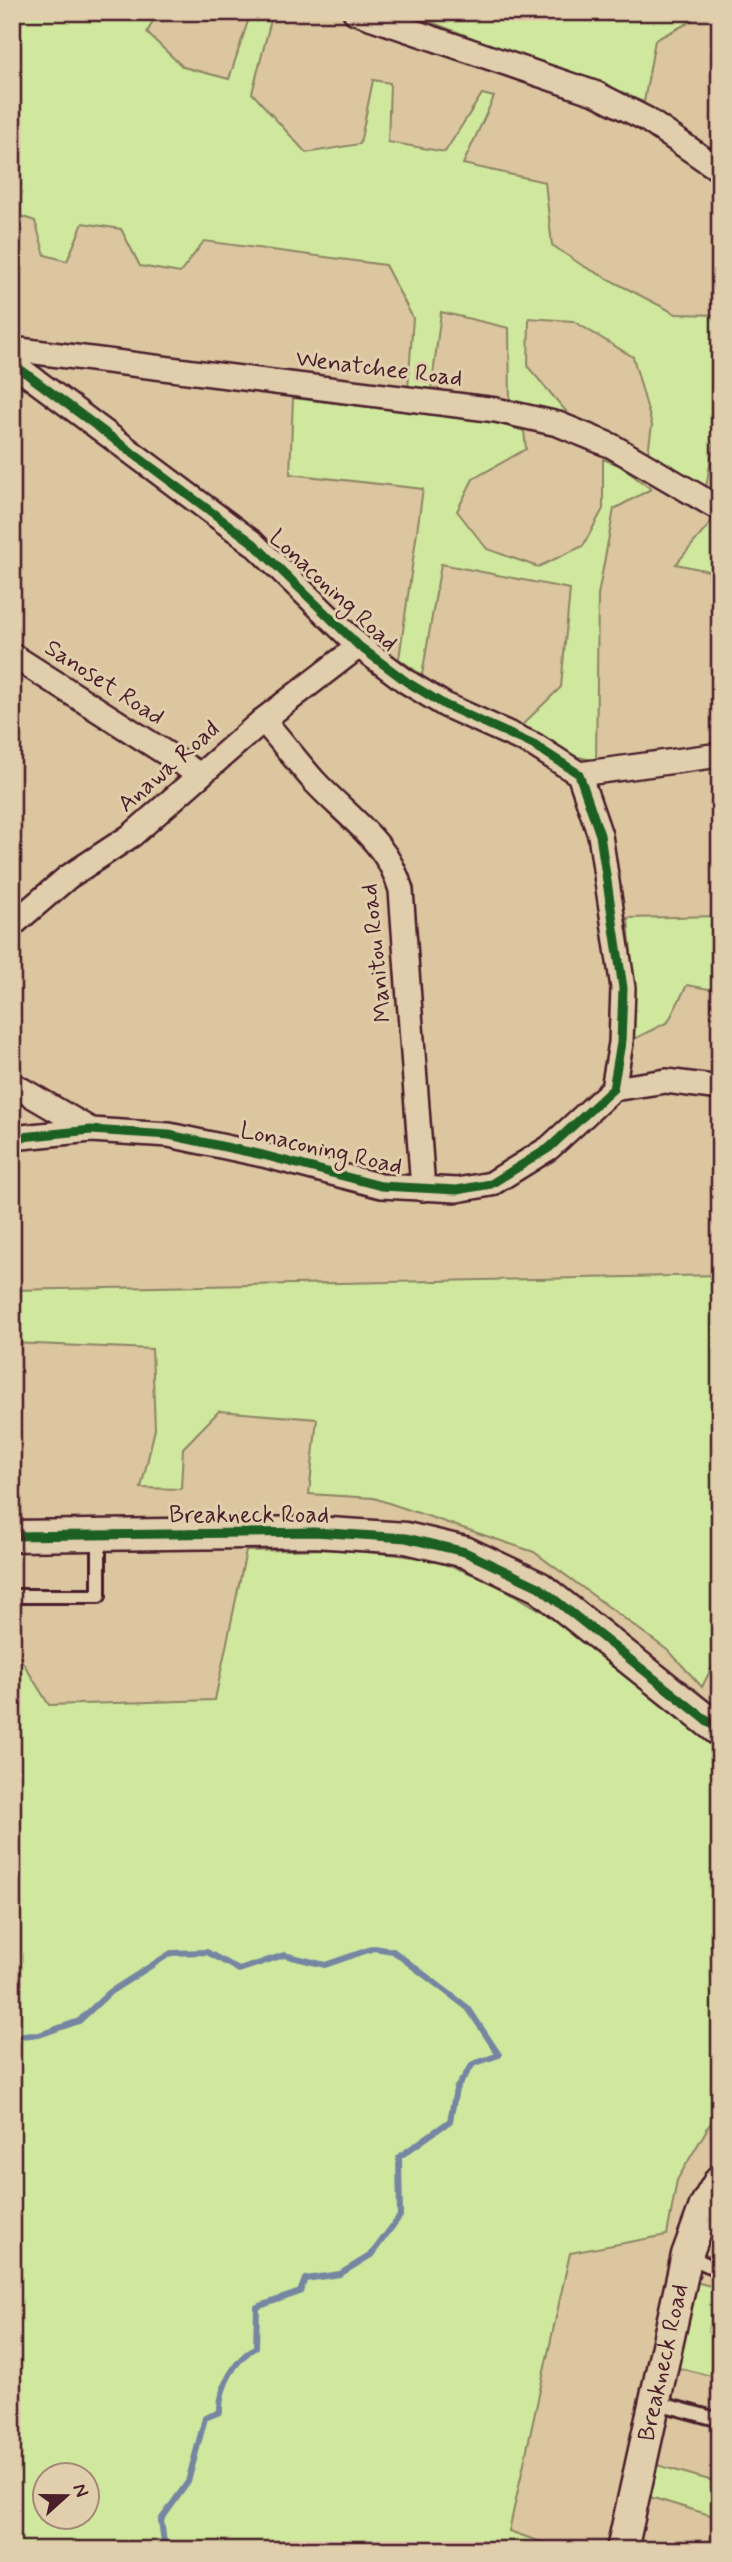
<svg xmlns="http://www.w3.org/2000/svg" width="732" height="2562" font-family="Mynerve,sans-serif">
	<rect width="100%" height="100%" fill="#dbc6a0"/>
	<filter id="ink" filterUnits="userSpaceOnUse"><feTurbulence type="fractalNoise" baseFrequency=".0143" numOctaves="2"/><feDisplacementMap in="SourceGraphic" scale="14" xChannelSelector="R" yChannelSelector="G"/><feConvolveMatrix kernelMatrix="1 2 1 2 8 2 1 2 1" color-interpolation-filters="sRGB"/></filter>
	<g filter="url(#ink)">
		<!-- green -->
		<g fill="#cfe89d" stroke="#8c8464" stroke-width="2" fill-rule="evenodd">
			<polygon points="12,12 157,12 147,33 183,67 229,79 251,12 273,12 252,93 306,153 360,144 373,80 390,83 388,142 445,152 482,94 494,97 463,164 545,182 552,245 583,266 676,314 720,315 720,439 714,442 706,487 648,453 652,425 633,357 573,321 529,318 528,367 571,417 510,400 509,328 441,312 431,391 408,390 413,318 385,265 204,241 180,273 140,266 121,229 83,223 67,261 45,255 35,221 12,213 12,75 21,75 12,44"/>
			<polygon points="404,12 693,12 692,21 655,40 644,102"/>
			<polygon points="293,398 488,421 524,431 526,449 473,479 457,511 487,549 538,567 583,546 603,509 603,459 619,465 651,489 614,509 598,595 596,761 570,755 520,727 561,687 570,589 441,564 422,675 399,659 423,489 290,474"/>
			<polygon points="713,520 720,524 720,580 709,585 709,571 676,564"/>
			<polygon points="720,916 720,991 687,985 668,1022 632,1040 633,977 628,918"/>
			<polygon points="720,1275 720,1659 715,1661 702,1687 670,1652 534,1552 374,1498 309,1494 317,1419 219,1411 183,1448 181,1489 141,1488 155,1429 152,1349 12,1343 12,1290"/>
			<path d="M325 1549C362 1552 402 1553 437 1562 534 1589 635 1678 712 1742L720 1754V2107L677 2180 667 2235 570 2253 509 2531 564 2550H12V2063C23 2039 20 2010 12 1985V1645L49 1705 215 1700 246 1551ZM46 2474H88V2516H46Z"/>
			<polygon points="695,2282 719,2288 709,2331 720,2334 720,2378 675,2367"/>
			<polygon points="657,2465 720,2483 720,2518 650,2497"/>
		</g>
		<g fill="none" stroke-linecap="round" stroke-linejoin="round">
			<!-- stream -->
			<path stroke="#7686a2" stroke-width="6" d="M12 2036 39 2035 79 2021 110 1992 171 1953 207 1952 239 1970 284 1955 325 1965 374 1948 393 1951 468 2008 499 2055 473 2064 456 2089 450 2121 399 2157 400 2216 371 2255 340 2274 305 2279 300 2292 257 2307 256 2347C235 2359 219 2387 220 2412L205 2418 188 2482 161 2520 165 2550"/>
			<defs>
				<g id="service">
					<polyline points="12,1596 99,1596 99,1536"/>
					<polyline points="687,2255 720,2271"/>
					<polyline points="654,2402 720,2420"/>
				</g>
				<g id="minor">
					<polyline points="355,12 597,94 646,119 720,170"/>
					<polyline points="12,349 496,410 558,424 612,446 720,509"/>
					<polyline points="12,363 253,543 359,646 407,682 445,705 534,745 579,774 600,835 623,988 621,1043 613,1089 549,1148 491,1184 457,1190 381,1186 263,1155 169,1135 91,1130 12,1138"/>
					<polyline points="15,657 200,775"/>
					<path d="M263 720C281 740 297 762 315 782 348 817 388 842 401 890L423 1189"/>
					<polyline points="579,774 720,755"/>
					<polyline points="12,925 68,877 132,835 263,720 359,646"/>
					<polyline points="12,1084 91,1130"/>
					<polyline points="613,1089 666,1081 720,1088"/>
				</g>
				<g id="tertiary">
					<polyline points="12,1536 314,1532 406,1538 465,1552 539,1587 720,1731"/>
					<path id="s1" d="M622 2550 687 2255 705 2206 720 2180"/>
				</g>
			</defs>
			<!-- service casing -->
			<use href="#service" stroke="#4a1f2b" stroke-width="18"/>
			<!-- minor casing -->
			<use href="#minor" stroke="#4a1f2b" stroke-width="28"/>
			<!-- tertiary casing -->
			<use href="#tertiary" stroke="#4a1f2b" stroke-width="35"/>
			<!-- service -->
			<use href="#service" stroke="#e1ceac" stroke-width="12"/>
			<!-- minor -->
			<use href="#minor" stroke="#e1ceac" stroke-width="23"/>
			<!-- tertiary -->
			<use href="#tertiary" stroke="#e1ceac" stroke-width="30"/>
			<defs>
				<g id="cycleway">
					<polyline points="12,363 253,543 359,646 407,682 445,705 534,745 579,774 600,835 623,988 621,1043 613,1089 549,1148 491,1184 457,1190 381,1186 263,1155 169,1135 91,1130 12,1138"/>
					<polyline points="12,1536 314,1532 406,1538 465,1552 539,1587 720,1731"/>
				</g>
			</defs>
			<!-- cycleway casing -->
			<use href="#cycleway" stroke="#e1ceac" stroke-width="13"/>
			<!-- cycleway -->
			<use href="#cycleway" stroke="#1b5e20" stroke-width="9"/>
		</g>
	</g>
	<g text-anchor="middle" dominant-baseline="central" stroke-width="6" stroke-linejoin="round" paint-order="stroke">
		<!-- street labels -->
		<g font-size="24" fill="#4a1f2b" stroke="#e1ceac">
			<text transform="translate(379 369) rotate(7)">Wenatchee Road</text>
			<text transform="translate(333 591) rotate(43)">Lonaconing Road</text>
			<text transform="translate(104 683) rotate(33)">Sanoset Road</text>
			<text transform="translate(169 767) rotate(-41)">Anawa Road</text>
			<text transform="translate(377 953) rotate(-96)">Manitou Road</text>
			<text transform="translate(321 1149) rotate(13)">Lonaconing Road</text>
			<text x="249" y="1515">Breakneck Road</text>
			<text stroke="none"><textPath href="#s1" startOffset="192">Breakneck Road</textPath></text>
		</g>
	</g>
	<!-- margin -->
	<rect width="732" height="2562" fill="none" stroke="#e1ceac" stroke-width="42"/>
	<rect x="21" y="21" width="690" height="2520" fill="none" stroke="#4a1f2b" stroke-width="2.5" filter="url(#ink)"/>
	<!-- north arrow -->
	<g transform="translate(66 2496) rotate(69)"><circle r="33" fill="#e1ceac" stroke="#a58878" stroke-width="2"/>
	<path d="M0-5L12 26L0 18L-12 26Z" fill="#4a1f2b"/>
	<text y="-10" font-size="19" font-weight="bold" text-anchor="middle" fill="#4a1f2b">N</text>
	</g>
</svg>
